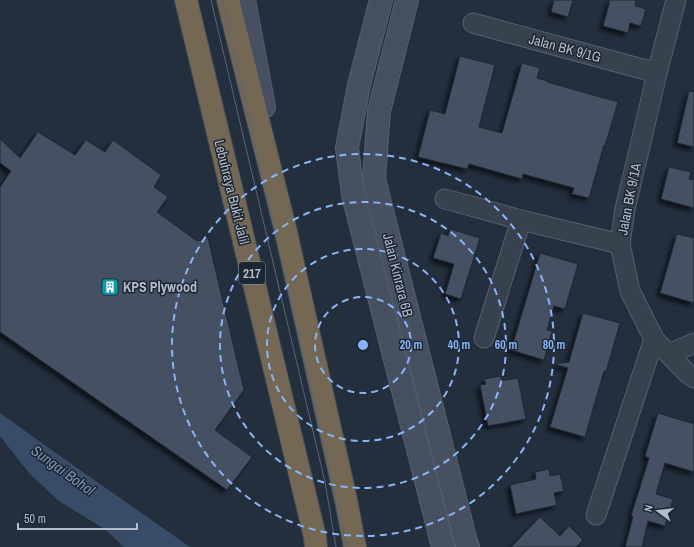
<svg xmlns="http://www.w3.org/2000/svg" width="694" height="547" font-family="'Archivo Narrow',sans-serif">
	<defs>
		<filter id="shadow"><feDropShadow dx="-3.5" dy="3.5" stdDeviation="2" flood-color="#0009"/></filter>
	</defs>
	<rect width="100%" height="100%" fill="#242f3e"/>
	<!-- water -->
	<polygon fill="#394c67" points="0,413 60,456 190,547 124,547 106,530 59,501 29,473 0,436"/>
	<!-- building -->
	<g fill="#455162" stroke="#1f2835" filter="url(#shadow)">
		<polygon points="554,0 573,0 568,17 551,12"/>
		<polygon points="610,0 636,0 635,6 646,9 641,26 630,23 628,33 603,26"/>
		<polygon points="460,56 495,65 479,127 502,133 522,63 540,68 537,78 547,81 547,82 618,102 605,146 604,145 589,198 572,194 574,188 523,174 522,179 469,164 467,169 418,157 430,110 445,114"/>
		<polygon points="689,91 694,92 694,147 677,143"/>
		<polygon points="38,132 75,155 86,140 105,152 113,140 161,175 154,187 168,197 157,212 197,241 208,238 244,390 215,430 252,457 227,490 0,332 0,187 11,171 0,163 0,139 20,158"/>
		<polygon points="669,167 691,172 689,179 694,180 694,208 661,199"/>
		<polygon points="450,229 480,238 461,299 445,294 454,264 433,258 441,233 448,236"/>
		<polygon points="677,234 694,238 694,303 660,293"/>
		<polygon points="540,253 578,264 565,309 554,306 547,330 552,331 544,360 511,350"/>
		<polygon points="583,313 620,323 606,372 604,371 585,437 550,427 563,384 568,368 554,364 569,362"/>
		<polygon points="501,376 501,381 518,378 526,419 488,426 480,385 486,384 484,379"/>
		<polygon points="658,413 694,424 694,472 665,463 656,494 673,499 665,526 648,521 642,547 625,547 633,517 631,516 649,458 645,456"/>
		<polygon points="549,469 550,476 560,474 564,491 554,493 557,505 516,514 510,485 536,479 535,472"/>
		<polygon points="540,517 560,536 569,526 583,540 576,547 511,547"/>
	</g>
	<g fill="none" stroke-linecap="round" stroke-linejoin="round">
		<defs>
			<g id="street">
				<polyline points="676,0 657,73 641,142 625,209 620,244 630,291 654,339 687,373 694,378"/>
				<polyline points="473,23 657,73"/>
				<polyline points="445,199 521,220 620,244"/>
				<polyline points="484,338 521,220"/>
				<polyline points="669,354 694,343"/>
				<polyline points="596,515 654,339"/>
			</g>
			<g id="secondary">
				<polyline points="244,0 264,107"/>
				<polyline points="381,0 359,85 347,148 353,195 443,547"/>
				<polyline points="407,0 379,111 374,179 466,542 468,547"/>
			</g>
			<g id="highway">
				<polyline points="186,0 315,537 316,547"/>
				<polyline points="228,0 285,228 346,500 355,547"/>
			</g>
		</defs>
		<!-- street casing -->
		<use href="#street" stroke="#565f6c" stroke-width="21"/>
		<!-- secondary casing -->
		<use href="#secondary" stroke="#565f6c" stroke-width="24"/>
		<!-- highway casing -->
		<use href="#highway" stroke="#434c59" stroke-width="24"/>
		<!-- street -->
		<use href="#street" stroke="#38414e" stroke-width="19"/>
		<!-- secondary -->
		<use href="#secondary" stroke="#465061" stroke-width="22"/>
		<!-- highway -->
		<use href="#highway" stroke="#746855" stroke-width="22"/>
		<!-- tram -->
		<g stroke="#5a6575" stroke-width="1">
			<polyline points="211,0 325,482 336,547"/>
			<polyline points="222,0 332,481 345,537 346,547"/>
		</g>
	</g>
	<!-- distance rings -->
	<g fill="none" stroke="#8ab4f8" stroke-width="2" stroke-dasharray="7 5">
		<circle cx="363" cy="345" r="48"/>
		<circle cx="363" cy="345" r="96"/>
		<circle cx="363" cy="345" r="143"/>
		<circle cx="363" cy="345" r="191"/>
	</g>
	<!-- icons -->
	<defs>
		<symbol id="building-square" viewBox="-11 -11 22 22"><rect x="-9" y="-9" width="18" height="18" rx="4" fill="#0f9aa8" stroke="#1d2633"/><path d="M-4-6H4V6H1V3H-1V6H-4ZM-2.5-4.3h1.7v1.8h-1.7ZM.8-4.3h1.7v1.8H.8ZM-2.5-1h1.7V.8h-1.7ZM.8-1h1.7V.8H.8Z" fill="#fff"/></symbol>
	</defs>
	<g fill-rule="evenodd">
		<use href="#building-square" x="100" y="277" width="20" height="20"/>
	</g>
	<g text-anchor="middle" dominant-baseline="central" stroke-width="3" stroke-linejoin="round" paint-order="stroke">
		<!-- shield labels -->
		<rect fill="#1d2633" stroke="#878f9c" stroke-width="1" x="239" y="262" width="26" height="22" rx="3"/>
		<g font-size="13" font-weight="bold" fill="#b4bcc9">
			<text x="252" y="273">217</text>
		</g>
		<!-- street labels -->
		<g font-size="14" fill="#b4bcc9" stroke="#1d2633">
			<text transform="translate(565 48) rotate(15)">Jalan BK 9/1G</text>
			<text transform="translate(232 192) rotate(76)">Lebuhraya Bukit Jalil</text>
			<text transform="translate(629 199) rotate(-79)">Jalan BK 9/1A</text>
			<text transform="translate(398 275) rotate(76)">Jalan Kinrara 6B</text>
		</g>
		<!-- poi labels -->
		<g font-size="14" font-weight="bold" fill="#b4bcc9" stroke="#1d2633" text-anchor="start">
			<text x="123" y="287">KPS Plywood</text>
		</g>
		<!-- water labels -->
		<g font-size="15" font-style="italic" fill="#7c92b1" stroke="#1d2633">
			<text transform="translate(63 470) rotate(36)">Sungai Bohol</text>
		</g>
	</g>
	<circle cx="363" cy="345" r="6" fill="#8ab4f8" stroke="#1d2633" stroke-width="2"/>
	<g font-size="12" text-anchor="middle" font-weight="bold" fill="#8ab4f8" stroke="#1d2633" stroke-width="3" stroke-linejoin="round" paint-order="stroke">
		<text x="411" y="349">20 m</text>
		<text x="459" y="349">40 m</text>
		<text x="506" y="349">60 m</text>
		<text x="554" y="349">80 m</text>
	</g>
	<!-- north arrow -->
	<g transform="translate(658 511) rotate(285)" stroke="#1d2633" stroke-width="3" paint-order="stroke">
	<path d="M0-3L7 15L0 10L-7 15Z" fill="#b4bcc9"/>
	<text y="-6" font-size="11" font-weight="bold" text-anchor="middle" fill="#b4bcc9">N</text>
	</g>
	<!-- scale -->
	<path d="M18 523v6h119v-6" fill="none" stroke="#b4bcc9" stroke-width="2"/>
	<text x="24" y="523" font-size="12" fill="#b4bcc9" stroke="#1d2633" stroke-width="3" paint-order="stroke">50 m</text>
</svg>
